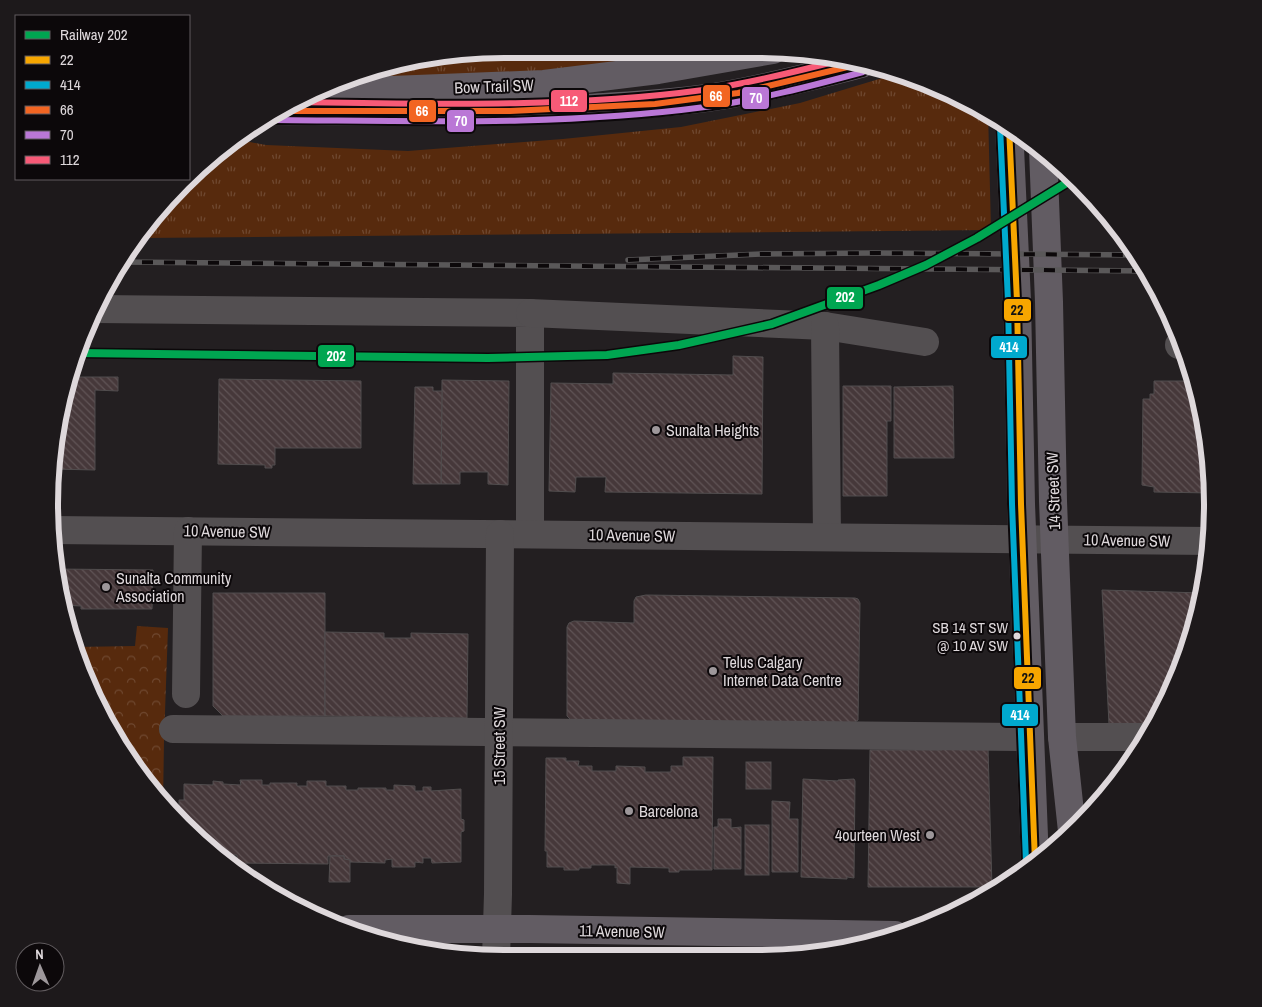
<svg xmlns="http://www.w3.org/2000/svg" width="1262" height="1007" font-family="'Archivo Narrow',sans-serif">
	<defs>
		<pattern id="grass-tufts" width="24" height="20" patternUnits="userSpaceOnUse" patternTransform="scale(1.25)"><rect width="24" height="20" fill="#572a0d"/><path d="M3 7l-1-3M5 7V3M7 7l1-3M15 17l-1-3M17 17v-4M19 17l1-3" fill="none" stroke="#6f4830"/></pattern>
		<pattern id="park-crowns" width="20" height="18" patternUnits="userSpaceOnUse" patternTransform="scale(1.25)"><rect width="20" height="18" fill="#572a0d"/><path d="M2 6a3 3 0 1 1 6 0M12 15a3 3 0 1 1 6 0" fill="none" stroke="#6f4830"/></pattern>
		<pattern id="building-back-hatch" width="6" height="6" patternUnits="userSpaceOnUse" patternTransform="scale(1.25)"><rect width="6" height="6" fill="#46383a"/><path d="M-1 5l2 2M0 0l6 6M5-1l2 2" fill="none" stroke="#605456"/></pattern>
	</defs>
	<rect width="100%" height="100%" fill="#231f21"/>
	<!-- grass -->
	<g fill="url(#grass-tufts)">
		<polygon points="500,49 722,49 581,70 407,78 356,77 386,64"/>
		<polygon points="902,72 988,111 991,230 139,238 182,182 189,179 189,177 234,142 250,142 266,145 408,151 563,139 681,127 800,103"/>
	</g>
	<!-- park -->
	<polygon fill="url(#park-crowns)" points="137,626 168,628 164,740 163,805 110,731 75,647 135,646"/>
	<!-- building -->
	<g fill="url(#building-back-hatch)" stroke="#514d4e">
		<polygon points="733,356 763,357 762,494 605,492 606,477 576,477 575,492 549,491 551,383 613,384 613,373 733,375"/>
		<polygon points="68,377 118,377 118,391 95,390 95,470 53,469 64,386"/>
		<polygon points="219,379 361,381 361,448 275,448 275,465 272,465 272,468 265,468 265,465 218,464"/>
		<polygon points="442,380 509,381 508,485 488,484 488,472 460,472 460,484 441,484"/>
		<polygon points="1154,381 1195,381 1209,444 1211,493 1154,492 1154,487 1142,485 1143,399 1150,399 1150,394 1154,394"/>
		<polygon points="843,386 891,386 891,421 887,421 887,496 843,496"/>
		<polygon points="953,386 954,458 894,458 894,387"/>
		<polygon points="415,387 433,387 433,391 442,391 441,484 413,484"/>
		<polygon points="57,569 153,570 152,609 81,609 81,606 62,605"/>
		<polygon points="1102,590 1202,593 1198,621 1166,705 1153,726 1109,724"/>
		<polygon points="213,593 325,593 325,716 223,716 213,706"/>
		<polygon points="646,595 855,598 858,599 860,603 858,720 854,723 571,720 567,716 567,627 569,623 574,621 634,623 634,601 636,597"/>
		<polygon points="325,632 384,633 384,638 411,638 411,633 468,634 467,718 325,716"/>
		<polygon points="942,748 988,748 992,887 868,887 870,750 942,750"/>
		<polygon points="683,757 713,757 712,870 679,870 679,872 669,872 669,868 630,867 630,884 617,883 617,867 615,868 615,865 591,865 591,868 579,868 579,870 564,870 564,867 547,867 547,851 545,851 546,758 566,758 566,761 579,761 578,766 592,766 592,771 616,771 616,766 645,767 645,772 671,772 671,766 683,766"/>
		<rect x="746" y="762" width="25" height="27"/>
		<polygon points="803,779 838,781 838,780 854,779 855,781 854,878 847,877 847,879 801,877"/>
		<polygon points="240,780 262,780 262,785 270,785 270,783 297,783 297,786 307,786 307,781 326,781 326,786 346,786 346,790 358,790 358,788 386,788 386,790 394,790 394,785 415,786 415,791 423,791 423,787 431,787 431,791 461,789 461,819 464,820 464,831 461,832 461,862 432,863 431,858 423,858 423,863 415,862 415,867 392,867 392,859 385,860 385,863 350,862 350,860 344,859 344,856 328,856 328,864 237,863 237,855 222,855 222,856 183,821 179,819 179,800 184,800 184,784 213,785 213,781 223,782 223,784 241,785"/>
		<polygon points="772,801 790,802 789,819 798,819 798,872 772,872"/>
		<polygon points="718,819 731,819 731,828 741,827 741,869 714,869 714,827 718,827"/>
		<rect x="745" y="825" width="24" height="50"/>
		<polygon points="330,856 344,856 344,859 350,860 350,882 329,882"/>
	</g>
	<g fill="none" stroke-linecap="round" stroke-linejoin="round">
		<!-- minor -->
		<g stroke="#534f51" stroke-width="28">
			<polyline points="96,309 530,313 530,534"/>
			<polyline points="530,313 825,326 925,342"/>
			<polyline points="825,326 827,537"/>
			<polyline points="1179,345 1184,345"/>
			<polyline points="52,530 1211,541"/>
			<polyline points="186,694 188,531"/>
			<polyline points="173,729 1030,737"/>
			<polyline points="1062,737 1146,737"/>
			<polyline points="496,958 498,894 500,534"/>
		</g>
		<!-- major -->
		<g stroke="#625c63" stroke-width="28">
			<polyline points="304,103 341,92 544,84 658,70 773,50"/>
			<path d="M275 111C379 112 484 114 589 108 633 105 677 103 720 96 768 88 814 76 861 64"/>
			<polyline points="1009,126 1017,301 1021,504 1035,862"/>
			<polyline points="1043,150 1049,302 1053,501 1062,737 1072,831"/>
			<polyline points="349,929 530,929 895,935"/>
		</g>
		<defs>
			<g id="rail">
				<polyline points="628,260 761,254 873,253 1135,255"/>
				<polyline points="120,262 1148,271"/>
			</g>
		</defs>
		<!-- rail casing -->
		<use href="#rail" stroke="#5a5859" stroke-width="5.5"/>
		<!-- rail -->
		<use href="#rail" stroke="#0c080a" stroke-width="4" stroke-dasharray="11" stroke-linecap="butt"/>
		<defs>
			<polyline id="bus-1" points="1009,126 1017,301 1021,504 1035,862"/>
			<polyline id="bus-2" points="1000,126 1008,301 1012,504 1026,862"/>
			<polyline id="bus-3" points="275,111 510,111 655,104 738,93 860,64"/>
			<path id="bus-4" d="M275 120C418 121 563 126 705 107 758 100 811 86 863 72"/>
			<path id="bus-5" d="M294 102C428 104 570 108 703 90 750 83 795 72 841 60"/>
		</defs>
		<!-- bus-1 casing -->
		<use href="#bus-1" stroke="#0c080a" stroke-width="10"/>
		<!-- bus-2 casing -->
		<use href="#bus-2" stroke="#0c080a" stroke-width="10"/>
		<!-- bus-3 casing -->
		<use href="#bus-3" stroke="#0c080a" stroke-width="10"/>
		<!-- bus-4 casing -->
		<use href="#bus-4" stroke="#0c080a" stroke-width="10"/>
		<!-- bus-5 casing -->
		<use href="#bus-5" stroke="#0c080a" stroke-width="10"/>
		<!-- bus-1 -->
		<use href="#bus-1" stroke="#f7a600" stroke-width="6"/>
		<!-- bus-2 -->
		<use href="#bus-2" stroke="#00a9ce" stroke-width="6"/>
		<!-- bus-3 -->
		<use href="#bus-3" stroke="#f26522" stroke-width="6"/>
		<!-- bus-4 -->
		<use href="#bus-4" stroke="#ba77d6" stroke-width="6"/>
		<!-- bus-5 -->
		<use href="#bus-5" stroke="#f75a77" stroke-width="6"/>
		<defs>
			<polyline id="rail-1" points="78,353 488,358 607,355 679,345 772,324 879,285 926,265 977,238 1073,179"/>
		</defs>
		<!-- rail-1 casing -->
		<use href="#rail-1" stroke="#0c080a" stroke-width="11"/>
		<!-- rail-1 -->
		<use href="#rail-1" stroke="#00a651" stroke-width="8"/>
	</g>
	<!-- markers -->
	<g fill="#9d979a" stroke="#0c080a" stroke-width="2">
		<circle cx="656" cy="430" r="5"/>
		<circle cx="106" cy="587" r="5"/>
		<circle cx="713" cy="671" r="5"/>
		<circle cx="629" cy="811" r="5"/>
		<circle cx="930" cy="835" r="5"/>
	</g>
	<circle fill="#ded8db" stroke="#0c080a" stroke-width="2" cx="1017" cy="636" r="4.5"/>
	<g text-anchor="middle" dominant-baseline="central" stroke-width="4" stroke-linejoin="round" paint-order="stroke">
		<!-- bus labels -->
		<g font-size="15" fill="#ded8db" stroke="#0c080a" text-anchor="end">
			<text x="1008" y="627">SB 14 ST SW<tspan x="1008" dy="18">@ 10 AV SW</tspan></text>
		</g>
		<!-- street labels -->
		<g font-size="16" fill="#ded8db" stroke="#0c080a">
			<text transform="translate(494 86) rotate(-2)">Bow Trail SW</text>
			<text transform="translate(1053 491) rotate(-92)">14 Street SW</text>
			<text transform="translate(227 531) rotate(1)">10 Avenue SW</text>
			<text transform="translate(632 535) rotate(1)">10 Avenue SW</text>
			<text transform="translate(1127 540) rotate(1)">10 Avenue SW</text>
			<text transform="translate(499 746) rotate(-90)">15 Street SW</text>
			<text transform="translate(622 931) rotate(1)">11 Avenue SW</text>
		</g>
		<!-- poi labels -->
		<g font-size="16" fill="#ded8db" stroke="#0c080a" text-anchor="start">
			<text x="666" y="430">Sunalta Heights</text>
			<text x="116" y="578">Sunalta Community<tspan x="116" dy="18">Association</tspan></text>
			<text x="723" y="662">Telus Calgary<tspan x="723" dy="18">Internet Data Centre</tspan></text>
			<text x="639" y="811">Barcelona</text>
			<text x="920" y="835" text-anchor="end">4ourteen West</text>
		</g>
	</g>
	<!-- crop -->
	<path d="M0 0H1262V1007H0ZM504 58H758A446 446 0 0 1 1204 504V504A446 446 0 0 1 758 950H504A446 446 0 0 1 58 504V504A446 446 0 0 1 504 58Z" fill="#1d191b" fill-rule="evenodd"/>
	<path fill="none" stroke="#ded8db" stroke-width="6" d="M504 58H758A446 446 0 0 1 1204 504V504A446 446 0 0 1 758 950H504A446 446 0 0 1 58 504V504A446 446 0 0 1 504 58Z"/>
	<g stroke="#0c080a" stroke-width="2">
		<rect x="702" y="84" width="29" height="24" rx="5" fill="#f26522"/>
		<rect x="741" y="86" width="29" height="24" rx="5" fill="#ba77d6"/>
		<rect x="550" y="89" width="38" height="24" rx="5" fill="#f75a77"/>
		<rect x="408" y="99" width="29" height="24" rx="5" fill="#f26522"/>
		<rect x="446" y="109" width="29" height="24" rx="5" fill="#ba77d6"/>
		<rect x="826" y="286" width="38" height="24" rx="5" fill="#00a651"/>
		<rect x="1003" y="298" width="29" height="24" rx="5" fill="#f7a600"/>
		<rect x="990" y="335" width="38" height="24" rx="5" fill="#00a9ce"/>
		<rect x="317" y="344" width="38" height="24" rx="5" fill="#00a651"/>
		<rect x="1013" y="666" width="29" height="24" rx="5" fill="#f7a600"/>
		<rect x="1001" y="703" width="38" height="24" rx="5" fill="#00a9ce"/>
	</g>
	<g font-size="14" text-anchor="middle" font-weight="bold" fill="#fff">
		<text x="716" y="101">66</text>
		<text x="756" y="103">70</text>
		<text x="569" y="106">112</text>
		<text x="422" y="116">66</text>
		<text x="461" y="126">70</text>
		<text x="845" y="302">202</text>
		<text x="1009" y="352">414</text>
		<text x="336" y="361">202</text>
		<text x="1020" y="720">414</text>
	</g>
	<g font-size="14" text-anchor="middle" font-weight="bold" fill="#111">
		<text x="1017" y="315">22</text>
		<text x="1028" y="683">22</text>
	</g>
	<!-- legend -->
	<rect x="15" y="15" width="175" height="165" fill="#0c080a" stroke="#605b5e"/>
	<rect x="25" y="31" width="25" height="8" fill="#00a651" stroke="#605b5e"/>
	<text x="60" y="40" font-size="15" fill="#ded8db">Railway 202</text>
	<rect x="25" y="56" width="25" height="8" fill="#f7a600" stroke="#605b5e"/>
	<text x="60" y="65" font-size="15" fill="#ded8db">22</text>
	<rect x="25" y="81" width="25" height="8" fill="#00a9ce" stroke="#605b5e"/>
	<text x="60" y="90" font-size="15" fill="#ded8db">414</text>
	<rect x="25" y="106" width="25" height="8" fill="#f26522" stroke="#605b5e"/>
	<text x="60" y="115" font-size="15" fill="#ded8db">66</text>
	<rect x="25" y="131" width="25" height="8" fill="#ba77d6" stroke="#605b5e"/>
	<text x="60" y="140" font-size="15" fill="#ded8db">70</text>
	<rect x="25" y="156" width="25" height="8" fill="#f75a77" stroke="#605b5e"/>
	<text x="60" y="165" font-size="15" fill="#ded8db">112</text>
	<!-- north arrow -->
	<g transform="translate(40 967) rotate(358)"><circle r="24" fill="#0c080a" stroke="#605b5e"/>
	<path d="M0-4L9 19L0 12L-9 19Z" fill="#9d979a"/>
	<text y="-8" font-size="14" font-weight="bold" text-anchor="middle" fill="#ded8db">N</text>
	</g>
</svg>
